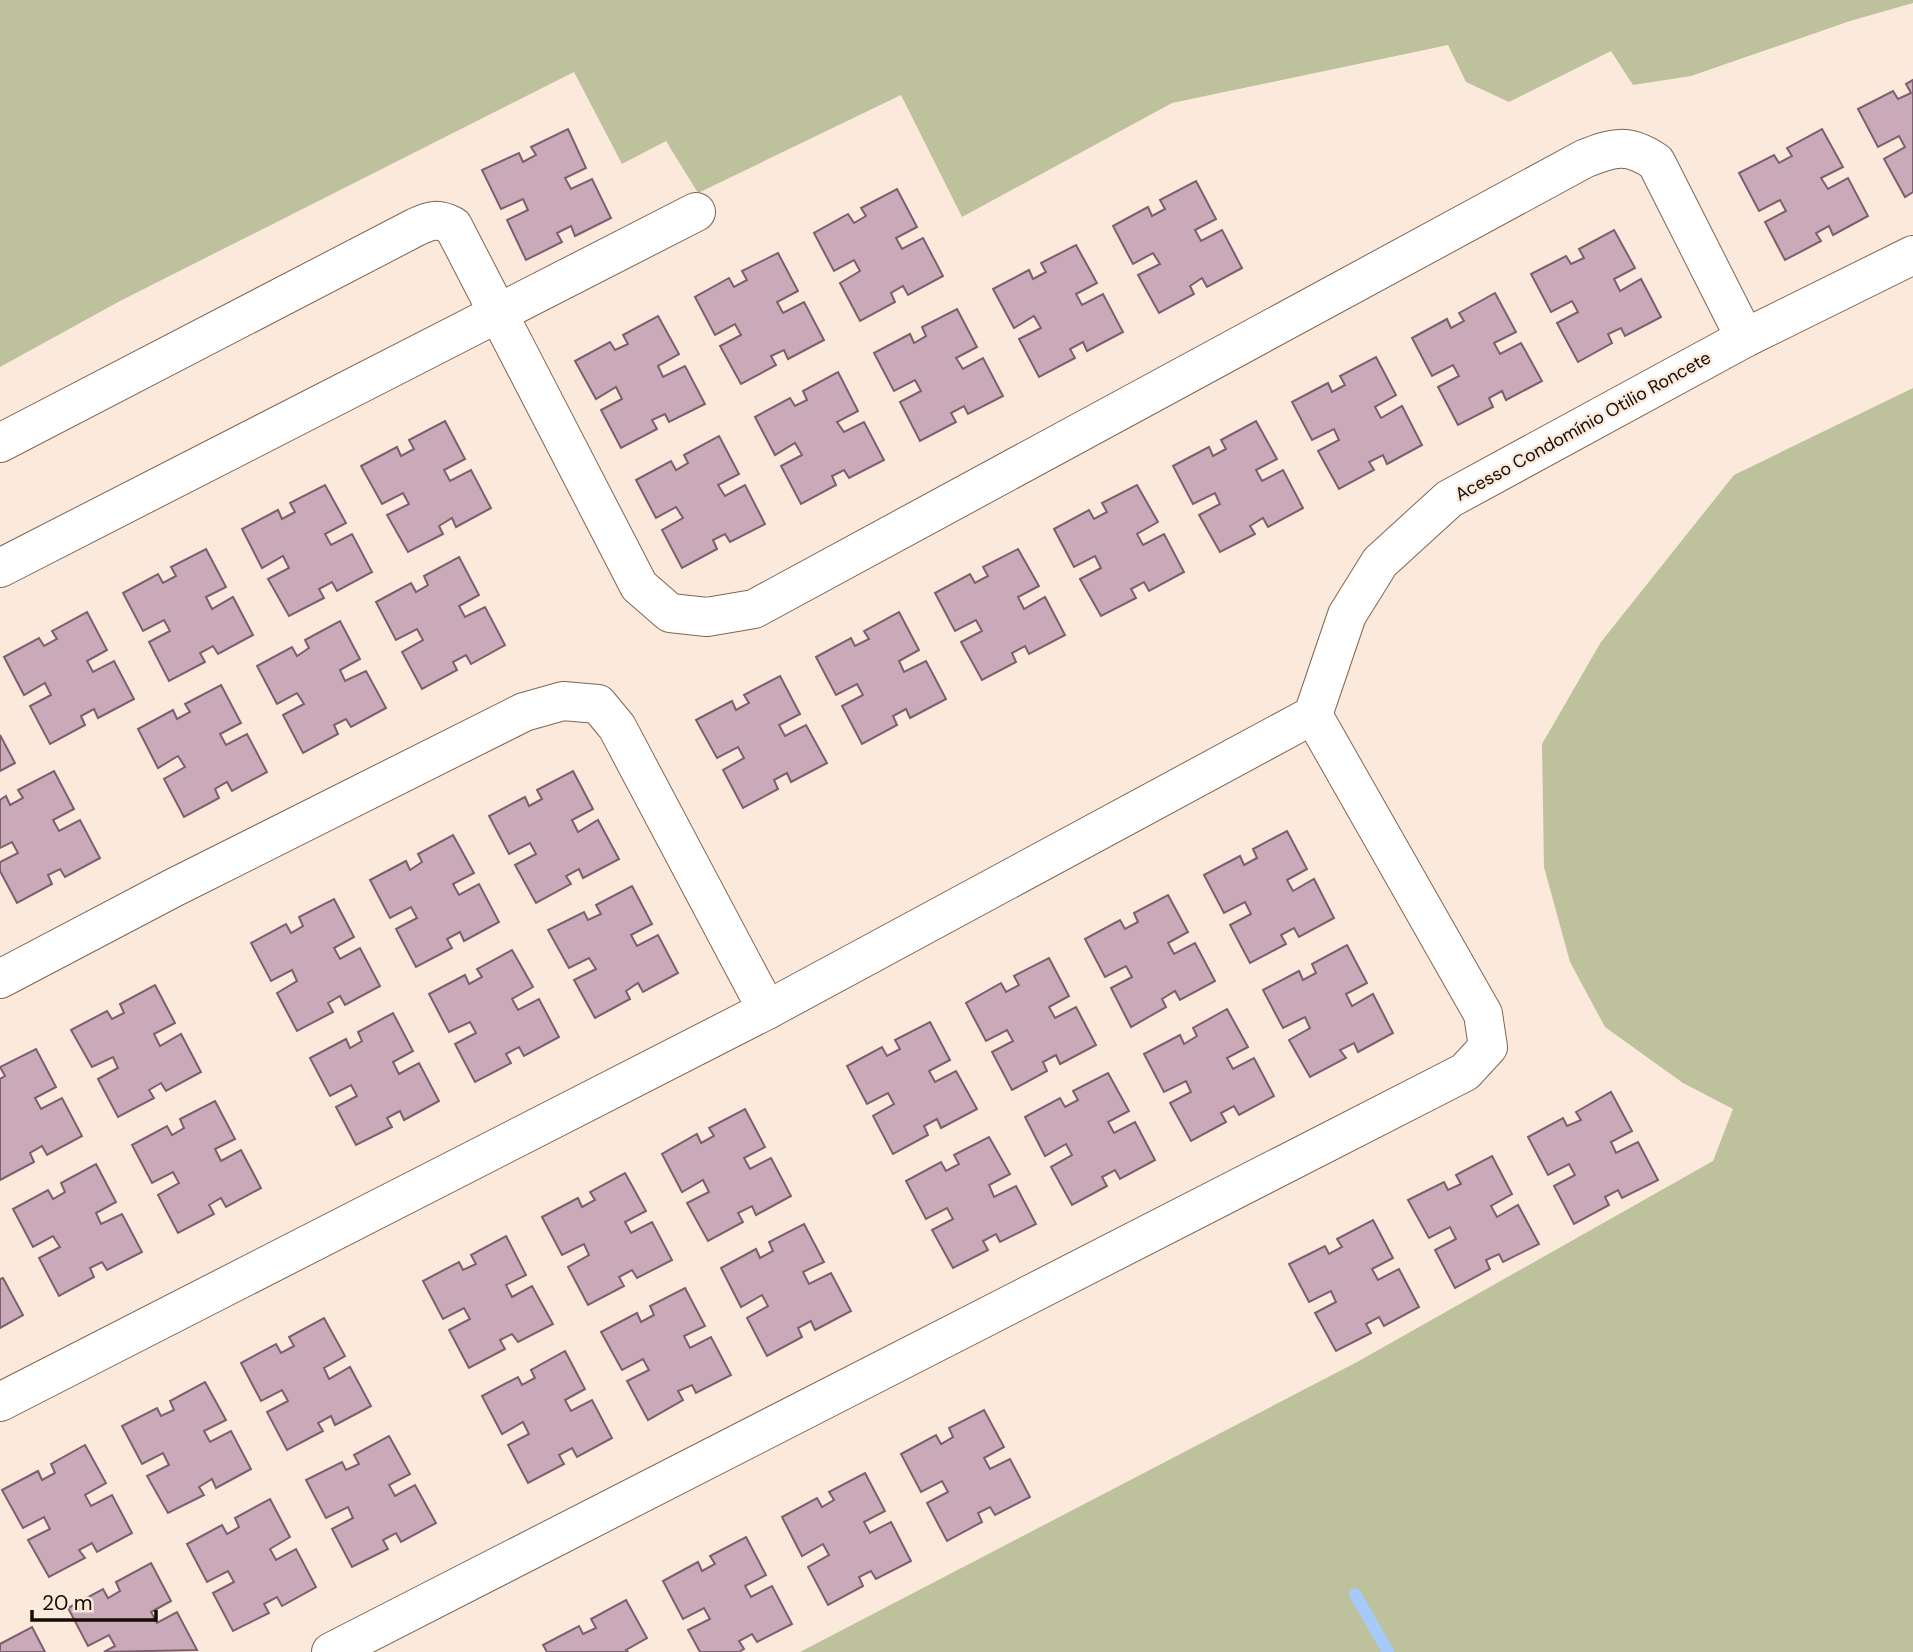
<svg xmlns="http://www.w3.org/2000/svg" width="1913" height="1652" font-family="'DM Sans',sans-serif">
	<rect width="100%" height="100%" fill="#fbe9db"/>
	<!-- green -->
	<g fill="#bec29c">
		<polygon points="0,0 1913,0 1913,3 1850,21 1691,76 1633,85 1611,51 1509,102 1466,82 1448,45 1172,103 962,217 901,95 698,193 666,141 622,164 574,72 120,301 0,367"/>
		<polygon points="1913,388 1913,1652 800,1652 1357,1362 1713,1161 1733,1109 1683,1083 1605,1027 1570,962 1544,867 1542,744 1601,642 1734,475"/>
	</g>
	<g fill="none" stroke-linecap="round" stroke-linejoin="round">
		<!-- stream -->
		<polyline stroke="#a5cafb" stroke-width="12" points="1355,1594 1388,1652"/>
	</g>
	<!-- building -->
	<g fill="#caa9b8" stroke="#7d5f6d" stroke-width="2">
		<polygon points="1913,80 1913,192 1905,197 1884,159 1905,147 1899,136 1878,147 1858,109 1893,91 1898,99 1911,93 1906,84"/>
		<polygon points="568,129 586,168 565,178 571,189 592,179 611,218 575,236 571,226 557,233 562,242 526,260 507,220 528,210 523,199 501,209 482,170 519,153 523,162 536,155 531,147"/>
		<polygon points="1822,129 1843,167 1821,178 1828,189 1848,178 1868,216 1833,235 1829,226 1816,233 1821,241 1785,260 1765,222 1786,211 1780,200 1759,211 1739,173 1774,155 1779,163 1792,156 1787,148"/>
		<polygon points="1196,181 1216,219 1195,230 1201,241 1222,230 1242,268 1207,287 1202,278 1190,286 1194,294 1159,313 1138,275 1160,264 1153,253 1133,264 1113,226 1148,207 1152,216 1165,209 1160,200"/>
		<polygon points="897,189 917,227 896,238 902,249 923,238 943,276 908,295 903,286 891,293 895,302 860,321 840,283 860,271 854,260 834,271 814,233 848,214 854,223 866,216 861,208"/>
		<polygon points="1614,230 1635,268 1614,279 1620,291 1641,279 1661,317 1625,336 1621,328 1608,334 1612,343 1578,362 1557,323 1578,312 1572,301 1551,312 1531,274 1566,256 1571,264 1584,258 1579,249"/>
		<polygon points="1076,245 1097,283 1076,294 1082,305 1103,294 1123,332 1087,351 1083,342 1070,349 1075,358 1039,377 1019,339 1041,328 1034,316 1014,328 993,289 1029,270 1033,279 1046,272 1041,263"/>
		<polygon points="778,253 798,291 777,302 783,313 804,302 824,340 788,359 784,350 771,356 776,365 741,384 720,346 741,335 735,324 715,335 695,297 729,278 734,287 747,280 742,271"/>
		<polygon points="1495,293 1516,332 1494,343 1500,354 1521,343 1542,381 1506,400 1502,391 1489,398 1493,407 1458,425 1438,387 1459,376 1453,365 1432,376 1412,338 1447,319 1451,328 1464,321 1459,313"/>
		<polygon points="957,309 977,347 956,358 963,369 983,358 1003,396 968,414 964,406 951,413 956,422 920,441 900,402 921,391 915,380 894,391 874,353 910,334 914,343 926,336 922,327"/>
		<polygon points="658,316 679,354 658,366 663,377 685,366 705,404 669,422 665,414 652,420 657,429 621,448 601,410 622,399 616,387 596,399 575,361 610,342 615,350 628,344 623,335"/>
		<polygon points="1376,357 1396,395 1375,407 1381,418 1402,406 1422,445 1387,464 1383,455 1369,462 1374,470 1339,489 1318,451 1339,440 1334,429 1312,440 1292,402 1328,383 1332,392 1345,385 1340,376"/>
		<polygon points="838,372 858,411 837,422 844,432 864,422 884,460 849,478 844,470 832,476 836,485 801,504 781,466 802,455 795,443 775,455 755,417 790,398 795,406 807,400 803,391"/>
		<polygon points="445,421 465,459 444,470 450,481 471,470 491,508 456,527 452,518 439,526 443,534 408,552 387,515 409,504 403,493 382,504 361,466 397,447 401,456 414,449 409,440"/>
		<polygon points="1256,421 1277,459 1256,470 1262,481 1283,470 1303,508 1268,527 1263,518 1250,526 1255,534 1220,552 1199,515 1220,504 1215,493 1193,504 1173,466 1209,447 1213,456 1226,449 1221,440"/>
		<polygon points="719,436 739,474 718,485 725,496 745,485 765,524 730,542 725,534 713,540 717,549 682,568 662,530 683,518 676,507 656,518 636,480 671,461 676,470 688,463 684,455"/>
		<polygon points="325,485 346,523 325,534 331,545 352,534 372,572 337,591 332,582 319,589 324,598 289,616 268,579 289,568 283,556 262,568 242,529 278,510 282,519 295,512 290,503"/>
		<polygon points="1137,485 1158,522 1137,534 1143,545 1164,534 1184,572 1149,591 1144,582 1131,589 1136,598 1101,616 1080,579 1101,568 1095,556 1074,567 1054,529 1089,510 1094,519 1107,512 1102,503"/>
		<polygon points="206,549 226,587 206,597 212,609 233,597 253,635 218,654 213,646 200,653 205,662 169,681 149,642 170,631 164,620 143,631 123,593 158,574 163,583 176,576 171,567"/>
		<polygon points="1018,549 1039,586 1018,597 1024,609 1045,597 1065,635 1029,654 1025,646 1012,653 1016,662 982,680 961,642 982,631 976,620 955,631 935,593 970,574 975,583 988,576 983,567"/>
		<polygon points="459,557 479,595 459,606 465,617 485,607 505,645 471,664 466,655 453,662 457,670 422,689 402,652 423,640 417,629 396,640 376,602 411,583 416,592 428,585 424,576"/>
		<polygon points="87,612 107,650 87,661 93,672 114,661 134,699 98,718 94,709 81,716 85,725 50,744 30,706 51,695 45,683 24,695 4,657 39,638 44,646 57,639 52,631"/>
		<polygon points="899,612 919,650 899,661 904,672 926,661 946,699 910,718 906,709 893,716 897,725 862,744 842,706 863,695 857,684 836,695 816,657 851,638 855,646 869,639 864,631"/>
		<polygon points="340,621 360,659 340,670 345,681 366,671 386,708 351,727 346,719 334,725 338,734 303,753 283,715 304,704 297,693 277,704 257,666 292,647 297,656 309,648 305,640"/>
		<polygon points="780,676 800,714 779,725 785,736 806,725 827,763 791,782 787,773 774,780 778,789 743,808 723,770 744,758 738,747 717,758 696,720 732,701 736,710 749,703 744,695"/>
		<polygon points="221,685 241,723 220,734 226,745 247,734 267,772 232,791 227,782 215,789 219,798 184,817 164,779 185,767 178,756 158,768 138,729 173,710 177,719 190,712 185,704"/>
		<polygon points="0,735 15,763 0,771"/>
		<polygon points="54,771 74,809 53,820 59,831 80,820 100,858 65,877 60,869 48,875 52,884 17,903 0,871 0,862 18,853 12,842 0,848 0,800 6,796 10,805 23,798 18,790"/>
		<polygon points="573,771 593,809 572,820 578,832 598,820 619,859 583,878 579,869 566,876 571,884 536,903 515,865 536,854 530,843 509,854 489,816 525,797 529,806 542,799 537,790"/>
		<polygon points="1287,831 1307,869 1287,880 1293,891 1314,879 1334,918 1299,937 1294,928 1281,935 1286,944 1250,963 1230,925 1251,914 1245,902 1224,913 1204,875 1240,856 1244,865 1257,858 1253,849"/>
		<polygon points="453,835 474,873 453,884 459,895 479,884 499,922 464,941 460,932 447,939 452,948 416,967 396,929 417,918 411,907 390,918 370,880 406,861 410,870 422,862 418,854"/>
		<polygon points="632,886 652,924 631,935 637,946 658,935 678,973 643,992 638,983 626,991 630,999 595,1018 574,980 596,969 589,958 569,968 548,930 584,912 588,920 601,914 596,905"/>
		<polygon points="1168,895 1188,932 1168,943 1174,954 1195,943 1215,981 1180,1000 1175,991 1162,999 1166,1007 1131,1027 1111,988 1132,977 1126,966 1105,977 1085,939 1120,920 1125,929 1138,922 1134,913"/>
		<polygon points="334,899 354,937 334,948 340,959 360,948 380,986 345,1005 340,996 328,1003 333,1012 297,1031 277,993 297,981 292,970 271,981 251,943 286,924 291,933 303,926 299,917"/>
		<polygon points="1347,945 1367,983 1346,994 1352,1006 1373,994 1393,1033 1358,1052 1354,1043 1340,1050 1346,1058 1310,1077 1289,1040 1310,1028 1305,1017 1283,1028 1263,990 1299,971 1303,980 1316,973 1312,964"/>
		<polygon points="512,950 533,987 512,999 518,1010 539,999 559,1037 524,1056 519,1047 506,1054 511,1063 475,1082 455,1044 476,1033 470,1022 449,1032 429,994 465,975 469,984 482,977 477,969"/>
		<polygon points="1049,958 1069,996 1049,1007 1055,1018 1076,1007 1096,1045 1060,1064 1056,1055 1043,1062 1047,1071 1012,1090 992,1052 1013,1041 1007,1030 986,1041 966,1003 1001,983 1006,992 1019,985 1014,976"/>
		<polygon points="155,985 175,1023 154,1034 160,1046 181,1034 201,1072 166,1091 161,1083 149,1090 154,1098 118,1117 98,1079 118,1068 113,1057 92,1067 71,1030 107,1011 112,1019 124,1013 120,1004"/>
		<polygon points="1227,1009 1248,1047 1227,1058 1233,1069 1254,1058 1274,1096 1239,1115 1234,1106 1221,1113 1226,1122 1191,1141 1170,1103 1191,1092 1186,1081 1164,1092 1144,1054 1180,1035 1184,1044 1197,1036 1193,1028"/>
		<polygon points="393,1013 413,1051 393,1062 399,1074 419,1063 439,1101 404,1120 400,1111 387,1118 392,1127 356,1145 336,1107 357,1096 351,1085 330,1096 310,1058 346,1039 350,1048 362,1041 358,1032"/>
		<polygon points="930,1022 950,1060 929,1071 935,1082 956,1071 977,1109 941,1128 937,1119 924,1126 928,1135 893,1154 873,1116 894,1104 888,1093 867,1104 847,1066 882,1047 887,1056 900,1049 895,1040"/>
		<polygon points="36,1049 56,1087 35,1098 41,1109 62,1098 82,1136 47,1155 42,1146 30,1153 34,1162 0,1180 0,1079 5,1076 0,1067"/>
		<polygon points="1108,1073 1129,1111 1108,1122 1114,1133 1135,1122 1155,1160 1120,1179 1115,1170 1102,1177 1107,1186 1072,1205 1051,1167 1072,1155 1066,1144 1045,1156 1025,1117 1060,1098 1065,1107 1078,1100 1073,1091"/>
		<polygon points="1611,1092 1632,1131 1611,1142 1616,1153 1638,1142 1658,1180 1622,1198 1618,1190 1605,1197 1609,1205 1574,1224 1554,1186 1575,1175 1569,1164 1548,1175 1528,1137 1563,1118 1567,1126 1581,1120 1576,1112"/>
		<polygon points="215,1101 235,1139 215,1149 221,1161 241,1150 261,1188 226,1207 221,1198 209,1205 214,1214 178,1233 158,1195 179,1183 173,1172 152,1183 132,1145 167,1126 172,1135 184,1128 180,1119"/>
		<polygon points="745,1109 765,1147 744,1158 750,1169 771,1158 791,1196 756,1215 752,1206 738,1213 743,1222 708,1241 687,1203 709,1192 703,1180 682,1192 662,1154 697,1134 701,1143 714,1136 709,1128"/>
		<polygon points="989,1137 1010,1174 989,1185 994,1197 1016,1186 1036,1224 1000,1242 996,1234 983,1241 988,1250 953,1268 932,1230 953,1219 947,1208 926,1219 906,1181 941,1162 946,1171 959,1164 954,1155"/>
		<polygon points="1492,1156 1512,1194 1491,1206 1497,1217 1518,1205 1539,1244 1503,1262 1499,1254 1486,1260 1490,1269 1455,1288 1435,1250 1456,1239 1450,1227 1429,1238 1408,1200 1444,1182 1448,1190 1461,1184 1456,1175"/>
		<polygon points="96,1164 116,1202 96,1213 101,1224 122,1214 142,1252 107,1270 102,1262 90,1268 94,1277 59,1296 39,1258 60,1247 53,1236 33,1247 13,1209 48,1190 53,1199 65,1192 61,1183"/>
		<polygon points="625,1173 646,1211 625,1222 631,1233 652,1222 672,1260 637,1278 632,1270 619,1277 624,1286 588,1305 568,1267 589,1255 584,1244 562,1255 542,1217 578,1198 582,1207 595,1200 590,1192"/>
		<polygon points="1373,1220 1393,1258 1372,1269 1378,1280 1399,1269 1419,1307 1384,1326 1379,1317 1366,1324 1371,1333 1336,1351 1315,1313 1336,1302 1331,1291 1309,1302 1289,1264 1325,1246 1329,1254 1342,1247 1337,1239"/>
		<polygon points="804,1224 824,1262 803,1272 809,1284 831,1273 851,1311 815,1330 811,1321 798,1328 802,1337 767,1356 747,1318 768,1306 762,1295 741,1307 721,1268 756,1249 760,1258 773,1251 769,1242"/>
		<polygon points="506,1236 526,1275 506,1285 512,1297 532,1286 553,1324 518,1342 512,1334 500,1340 505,1349 469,1368 449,1330 470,1319 464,1308 443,1319 423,1281 459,1262 463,1270 476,1264 471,1255"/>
		<polygon points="3,1278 23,1315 0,1328 0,1279"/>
		<polygon points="685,1288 705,1326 684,1336 690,1348 711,1337 731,1375 696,1393 692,1385 678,1391 683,1400 648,1420 627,1381 649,1370 643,1359 622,1370 601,1332 637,1313 641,1322 654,1315 650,1306"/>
		<polygon points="324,1318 345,1356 324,1368 329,1379 350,1367 371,1406 335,1425 331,1416 318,1423 323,1431 287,1450 267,1412 288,1401 282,1390 261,1401 241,1363 276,1344 281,1353 294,1346 289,1337"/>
		<polygon points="565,1351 585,1389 565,1400 571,1411 592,1400 612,1438 577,1457 572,1448 559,1455 564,1464 528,1483 508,1445 529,1434 523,1422 502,1434 482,1396 518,1377 522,1385 535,1378 531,1370"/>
		<polygon points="205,1382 226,1420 204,1431 210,1442 231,1431 251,1469 216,1488 212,1479 199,1487 204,1495 168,1513 147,1476 169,1465 163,1453 142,1464 122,1426 157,1408 161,1416 174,1410 170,1401"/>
		<polygon points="984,1410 1004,1447 984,1458 990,1469 1010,1459 1030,1497 995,1515 990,1507 978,1513 982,1522 947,1541 927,1503 948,1492 942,1481 921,1492 901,1454 936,1435 941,1444 953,1437 949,1428"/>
		<polygon points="389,1436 410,1474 389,1485 395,1496 415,1485 436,1523 401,1542 396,1533 383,1540 388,1549 352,1567 332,1529 353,1518 348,1507 326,1518 306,1480 342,1462 346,1470 359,1464 354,1455"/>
		<polygon points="85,1445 106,1483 85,1495 91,1506 112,1495 132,1533 97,1552 92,1543 79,1550 85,1558 49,1577 28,1540 50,1529 44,1517 23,1528 2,1490 38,1471 42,1480 55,1473 51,1464"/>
		<polygon points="865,1473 885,1511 864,1522 870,1533 891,1522 911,1561 876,1579 871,1571 859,1577 863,1586 828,1605 808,1567 829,1555 823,1544 802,1556 782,1517 817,1498 822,1507 834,1500 829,1492"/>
		<polygon points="270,1499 290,1537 270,1549 276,1560 296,1549 316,1587 282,1606 277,1597 264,1604 269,1613 233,1631 213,1593 234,1582 228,1571 207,1582 187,1544 222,1525 227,1534 239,1527 235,1518"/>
		<polygon points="746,1537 766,1575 745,1586 751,1597 772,1586 792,1624 757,1642 752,1634 739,1641 744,1649 739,1652 700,1652 688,1630 710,1619 704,1608 683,1619 663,1581 698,1562 702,1571 715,1564 710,1556"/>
		<polygon points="151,1563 171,1601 151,1612 157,1623 177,1612 197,1650 104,1652 115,1646 109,1635 88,1646 68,1608 103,1589 108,1598 120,1591 116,1582"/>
		<polygon points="626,1600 647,1638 626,1650 628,1652 547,1652 543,1645 579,1626 583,1634 596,1628 591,1619"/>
		<polygon points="32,1627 45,1652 0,1652 0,1644"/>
	</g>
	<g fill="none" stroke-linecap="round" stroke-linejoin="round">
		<defs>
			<g id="minor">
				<path d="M0 443 416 227C431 220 438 218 453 226L639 586 670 613 707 617 754 609 1584 159C1614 147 1628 143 1656 162L1745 338"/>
				<polyline points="0,568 696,212"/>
				<polyline points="1313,715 1347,615 1380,562 1449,499 1745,338 1913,255"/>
				<polyline points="0,979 173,888 524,712 563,701 598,704 617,727 767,1010"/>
				<polyline points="0,1402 767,1010 1313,715"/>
				<polyline points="331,1652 1465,1072 1488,1047 1483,1014 1313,715"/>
			</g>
		</defs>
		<!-- minor casing -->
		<use href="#minor" stroke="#7f6652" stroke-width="40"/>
		<!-- minor -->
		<use href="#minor" stroke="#fff" stroke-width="38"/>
	</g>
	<g text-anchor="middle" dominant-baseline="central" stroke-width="5" stroke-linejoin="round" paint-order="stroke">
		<!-- street labels -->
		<g font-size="18" fill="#150c05" stroke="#fbe9db">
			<text transform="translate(1583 426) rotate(-29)">Acesso Condomínio Otilio Roncete</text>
		</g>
	</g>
	<!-- scale -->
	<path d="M32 1610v10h124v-10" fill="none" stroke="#150c05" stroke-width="3.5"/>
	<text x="42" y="1610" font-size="21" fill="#150c05" stroke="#fbe9db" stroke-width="5" paint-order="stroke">20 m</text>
</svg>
